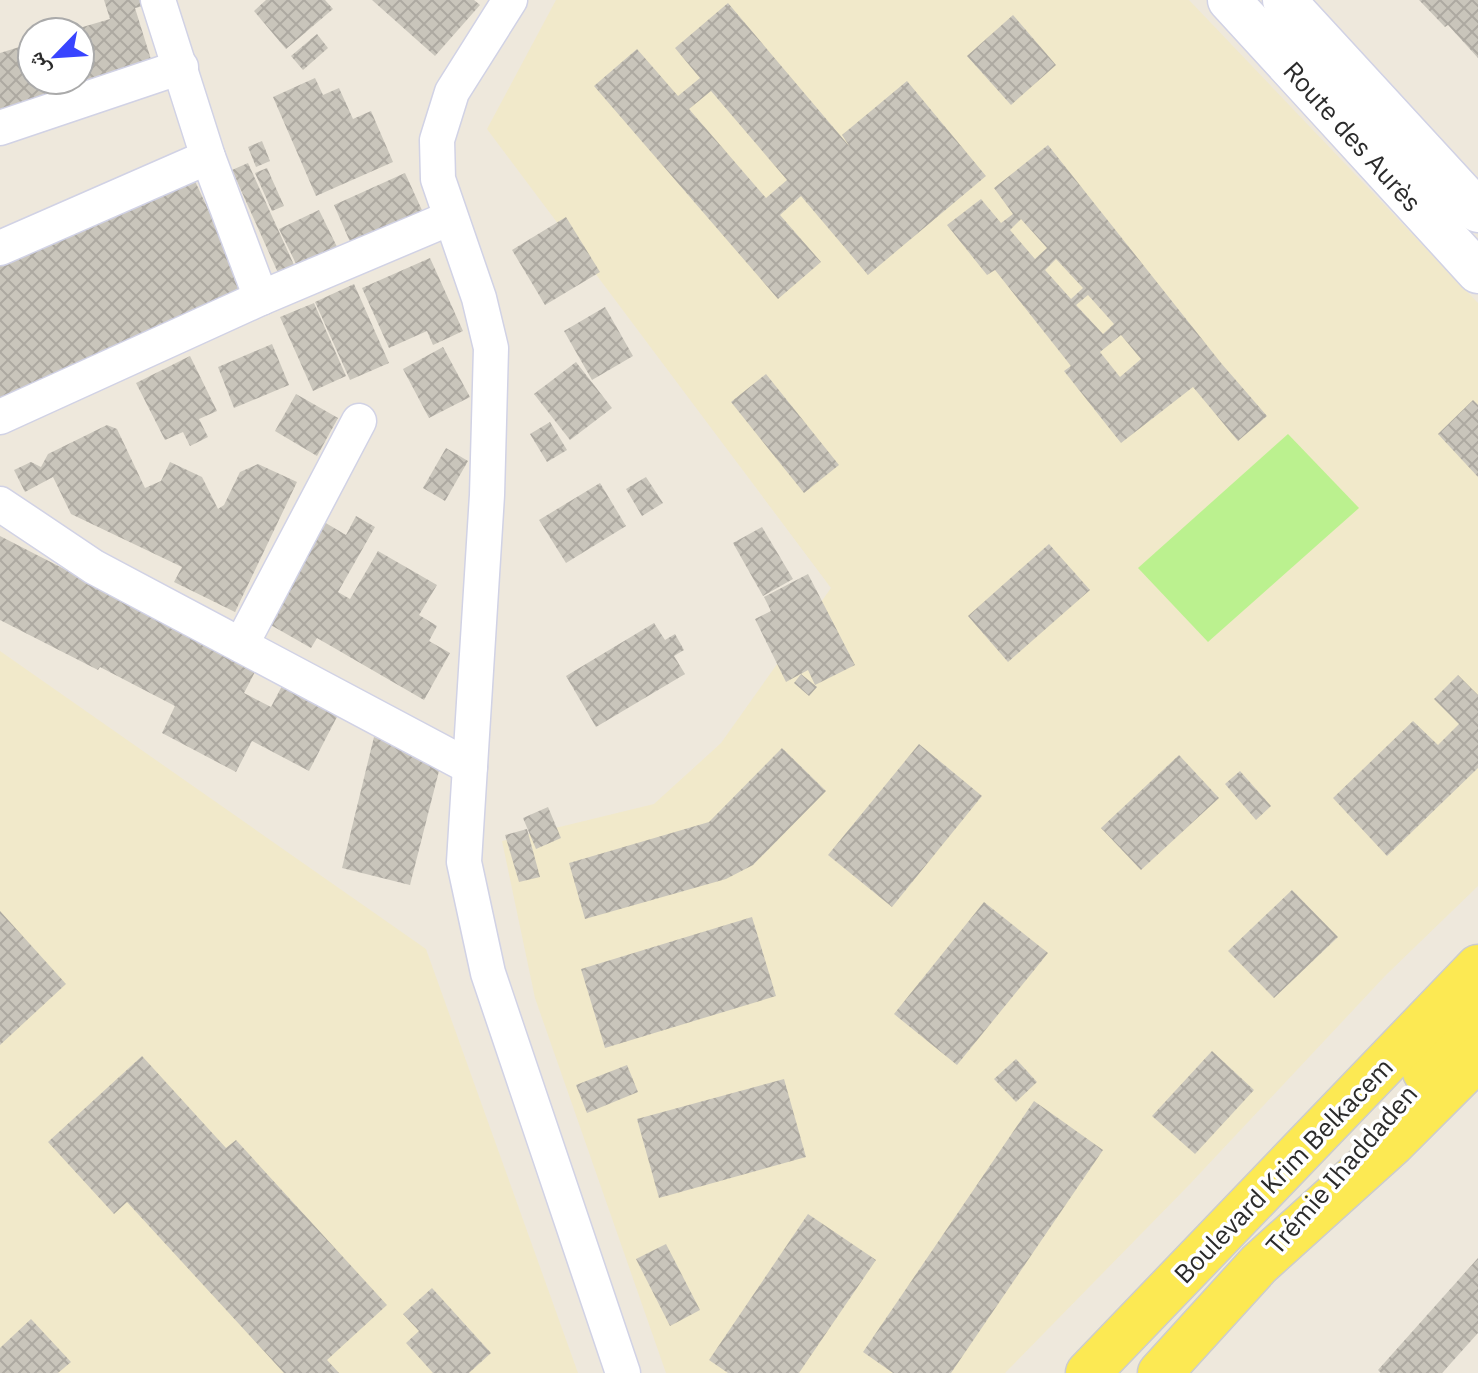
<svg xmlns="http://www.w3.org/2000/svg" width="1478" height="1373" font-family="'IBM Plex Sans','Noto Naskh Arabic',sans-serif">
	<defs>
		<pattern id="building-cross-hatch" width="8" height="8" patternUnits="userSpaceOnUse" patternTransform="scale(2)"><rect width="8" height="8" fill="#c9c5bb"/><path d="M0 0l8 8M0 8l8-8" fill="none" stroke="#ada9a1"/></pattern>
	</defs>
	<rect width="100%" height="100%" fill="#eee8dc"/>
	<!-- education -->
	<g fill="#f1e9ca">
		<polygon points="556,0 1189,0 1478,303 1478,886 1386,975 1189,1185 1005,1373 666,1373 535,998 502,841 654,804 721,743 831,588 487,129"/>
		<polygon points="0,651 426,949 578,1373 0,1373"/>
	</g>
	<!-- pitch -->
	<polygon fill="#bbf18f" points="1288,434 1359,508 1208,642 1138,568"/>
	<!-- building -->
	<g fill="url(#building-cross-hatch)" fill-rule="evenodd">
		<polygon points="104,0 147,0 148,5 135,8 154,69 0,117 0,53 32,43 32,80 80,80 80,32 69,31 110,19"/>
		<polygon points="266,0 325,0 333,9 286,49 254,11"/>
		<polygon points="372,0 474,0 480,5 435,56"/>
		<polygon points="1419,0 1478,0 1478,58 1448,25 1445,27"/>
		<path d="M728 3 850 147 842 135 907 81 986 176 868 275 801 196 780 215 821 262 778 299 594 86 637 49 678 96 700 78 675 48ZM711 91 787 180 766 198 689 109Z"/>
		<polygon points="1013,15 1056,65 1011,105 967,56"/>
		<polygon points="317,34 328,48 303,70 291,56"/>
		<polygon points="315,78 323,95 339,88 353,119 371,111 393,162 316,196 273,97"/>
		<polygon points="262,141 270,161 256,167 248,147"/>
		<path d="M1048 145 1221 363 1267 416 1238 441 1193 387 1121 443 1064 371 1071 366 995 270 987 275 947 225 981 199 1001 223 1013 214 994 188ZM1021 219 1047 248 1035 259 1010 230ZM1056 259 1083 288 1071 299 1045 270ZM1088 295 1114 324 1103 334 1076 305ZM1121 335 1141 359 1120 377 1100 352Z"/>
		<polygon points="248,163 299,276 283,284 232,170"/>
		<polygon points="189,168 248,296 0,410 0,254"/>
		<polygon points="267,168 284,206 272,211 255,173"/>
		<polygon points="405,173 426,219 354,251 334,205"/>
		<polygon points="319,210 342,257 302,276 279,229"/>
		<polygon points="566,217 600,272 545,305 512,250"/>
		<polygon points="430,258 463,331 433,345 427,331 389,348 362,288"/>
		<polygon points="354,284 389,363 350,380 315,302"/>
		<polygon points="314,303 346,376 313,391 280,317"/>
		<polygon points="605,307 633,356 592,380 564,331"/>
		<polygon points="272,344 289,385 234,408 218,367"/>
		<polygon points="443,347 470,397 429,418 403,369"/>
		<polygon points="190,356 217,411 199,419 208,437 190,446 183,432 165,440 136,383"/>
		<polygon points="576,362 612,408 570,440 534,394"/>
		<polygon points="766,374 839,465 804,493 731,402"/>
		<polygon points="296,394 338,418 317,456 275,431"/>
		<polygon points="1473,400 1478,405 1478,477 1438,434"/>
		<polygon points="550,422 567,450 547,462 530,434"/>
		<polygon points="107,425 117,429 145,488 161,481 170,462 202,477 218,509 224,505 240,472 258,464 297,482 235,612 174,582 182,567 71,514 53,477 25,492 14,470 31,462 41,467 48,454"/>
		<polygon points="446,448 468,461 445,501 423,488"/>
		<polygon points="646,477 663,503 642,516 626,489"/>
		<polygon points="600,483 626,526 566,563 539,520"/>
		<polygon points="356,516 375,527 338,592 350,599 378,551 437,585 419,615 437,626 429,641 450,653 424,700 317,638 311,648 262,620 319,519 346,535"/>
		<polygon points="762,527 793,579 763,596 733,543"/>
		<polygon points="0,536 257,668 244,693 271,707 284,682 340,711 309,771 252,741 236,772 162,733 175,706 100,667 98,670 0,620"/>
		<polygon points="1049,544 1090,590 1008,662 968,616"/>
		<polygon points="808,574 855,665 815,685 808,670 786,682 755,619 771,611 764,597"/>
		<polygon points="654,623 665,640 675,634 684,650 674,656 685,674 596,727 566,676"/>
		<polygon points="801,674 817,687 809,696 794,683"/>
		<polygon points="1458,675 1478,695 1478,768 1387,856 1333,798 1413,721 1438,745 1459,724 1434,699"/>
		<polygon points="374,737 443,755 410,885 342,868"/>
		<polygon points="919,744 982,796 892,907 828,855"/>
		<polygon points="782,748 826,791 753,865 726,879 585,919 569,863 709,822"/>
		<polygon points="1179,755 1219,798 1141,870 1101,828"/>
		<polygon points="1240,771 1271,806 1256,820 1225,784"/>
		<polygon points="548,807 561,838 536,849 523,818"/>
		<polygon points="527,829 540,877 519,882 505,835"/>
		<polygon points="1292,890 1338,937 1274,998 1228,951"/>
		<polygon points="984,902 1048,953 957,1065 894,1014"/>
		<polygon points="0,911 66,984 0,1045"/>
		<polygon points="752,917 776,996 605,1048 581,969"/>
		<polygon points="1212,1051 1254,1090 1195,1154 1152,1116"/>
		<polygon points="142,1056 226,1148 236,1140 387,1305 327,1360 339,1373 284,1373 127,1202 114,1214 48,1142"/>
		<polygon points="1016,1059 1037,1082 1016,1102 994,1079"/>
		<polygon points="627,1065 638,1092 587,1113 576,1085"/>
		<polygon points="784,1079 806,1157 659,1198 637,1119"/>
		<polygon points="1034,1101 1103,1150 951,1373 893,1373 863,1352"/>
		<polygon points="808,1214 876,1260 799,1373 728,1373 709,1360"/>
		<polygon points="666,1244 700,1310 670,1326 636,1259"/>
		<polygon points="1478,1258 1478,1333 1442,1373 1381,1373 1378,1370"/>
		<polygon points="432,1288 491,1353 469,1373 433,1373 406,1343 419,1331 403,1314"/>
		<polygon points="31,1319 71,1362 58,1373 0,1373 0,1348"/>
	</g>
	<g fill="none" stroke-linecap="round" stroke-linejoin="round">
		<defs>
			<g id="minor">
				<polyline points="158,0 208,157 261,298"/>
				<polyline points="510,0 452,92 437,140 438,179 479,298 491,348 487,495 464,862 488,973 623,1373"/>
				<polyline points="0,128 181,67"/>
				<polyline points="0,248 208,157"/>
				<polyline points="0,417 261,298 450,218"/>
				<polyline points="0,504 94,567 470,767"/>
				<polyline points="241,645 359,421"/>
			</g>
			<g id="tertiary">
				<polyline points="1229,0 1478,272"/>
				<polyline points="1284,0 1478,211"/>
			</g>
			<g id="primary">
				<polyline points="1425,1072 1478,1018"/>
				<polyline points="1088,1373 1478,967"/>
				<polyline points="1160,1373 1259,1264 1393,1143 1478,1058"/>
			</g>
		</defs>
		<!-- minor casing -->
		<use href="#minor" stroke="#d1d2e5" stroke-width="37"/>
		<!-- tertiary casing -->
		<use href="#tertiary" stroke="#d1d2e5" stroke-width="45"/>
		<!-- primary casing -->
		<use href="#primary" stroke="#ccc" stroke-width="47"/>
		<!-- minor -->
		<use href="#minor" stroke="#fff" stroke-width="34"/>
		<!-- tertiary -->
		<use href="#tertiary" stroke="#fff" stroke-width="42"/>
		<!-- primary -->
		<use href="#primary" stroke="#fce953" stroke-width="44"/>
	</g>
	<g text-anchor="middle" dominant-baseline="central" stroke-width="7" stroke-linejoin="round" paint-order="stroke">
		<!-- street labels -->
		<g font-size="26" fill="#2b2b2b" stroke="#fff">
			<text transform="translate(1353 136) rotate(48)">Route des Aurès</text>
			<text transform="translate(1341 1169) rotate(-49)">Trémie Ihaddaden</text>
			<text transform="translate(1283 1170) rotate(-46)">Boulevard Krim Belkacem</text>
		</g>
	</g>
	<!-- north arrow -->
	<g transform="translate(56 56) rotate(245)"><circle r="38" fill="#ffffff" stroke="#aaaaaa" stroke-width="2"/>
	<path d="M0-6L14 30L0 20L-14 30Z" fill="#3844ff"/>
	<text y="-12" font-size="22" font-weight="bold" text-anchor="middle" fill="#2b2b2b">ش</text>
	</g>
</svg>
